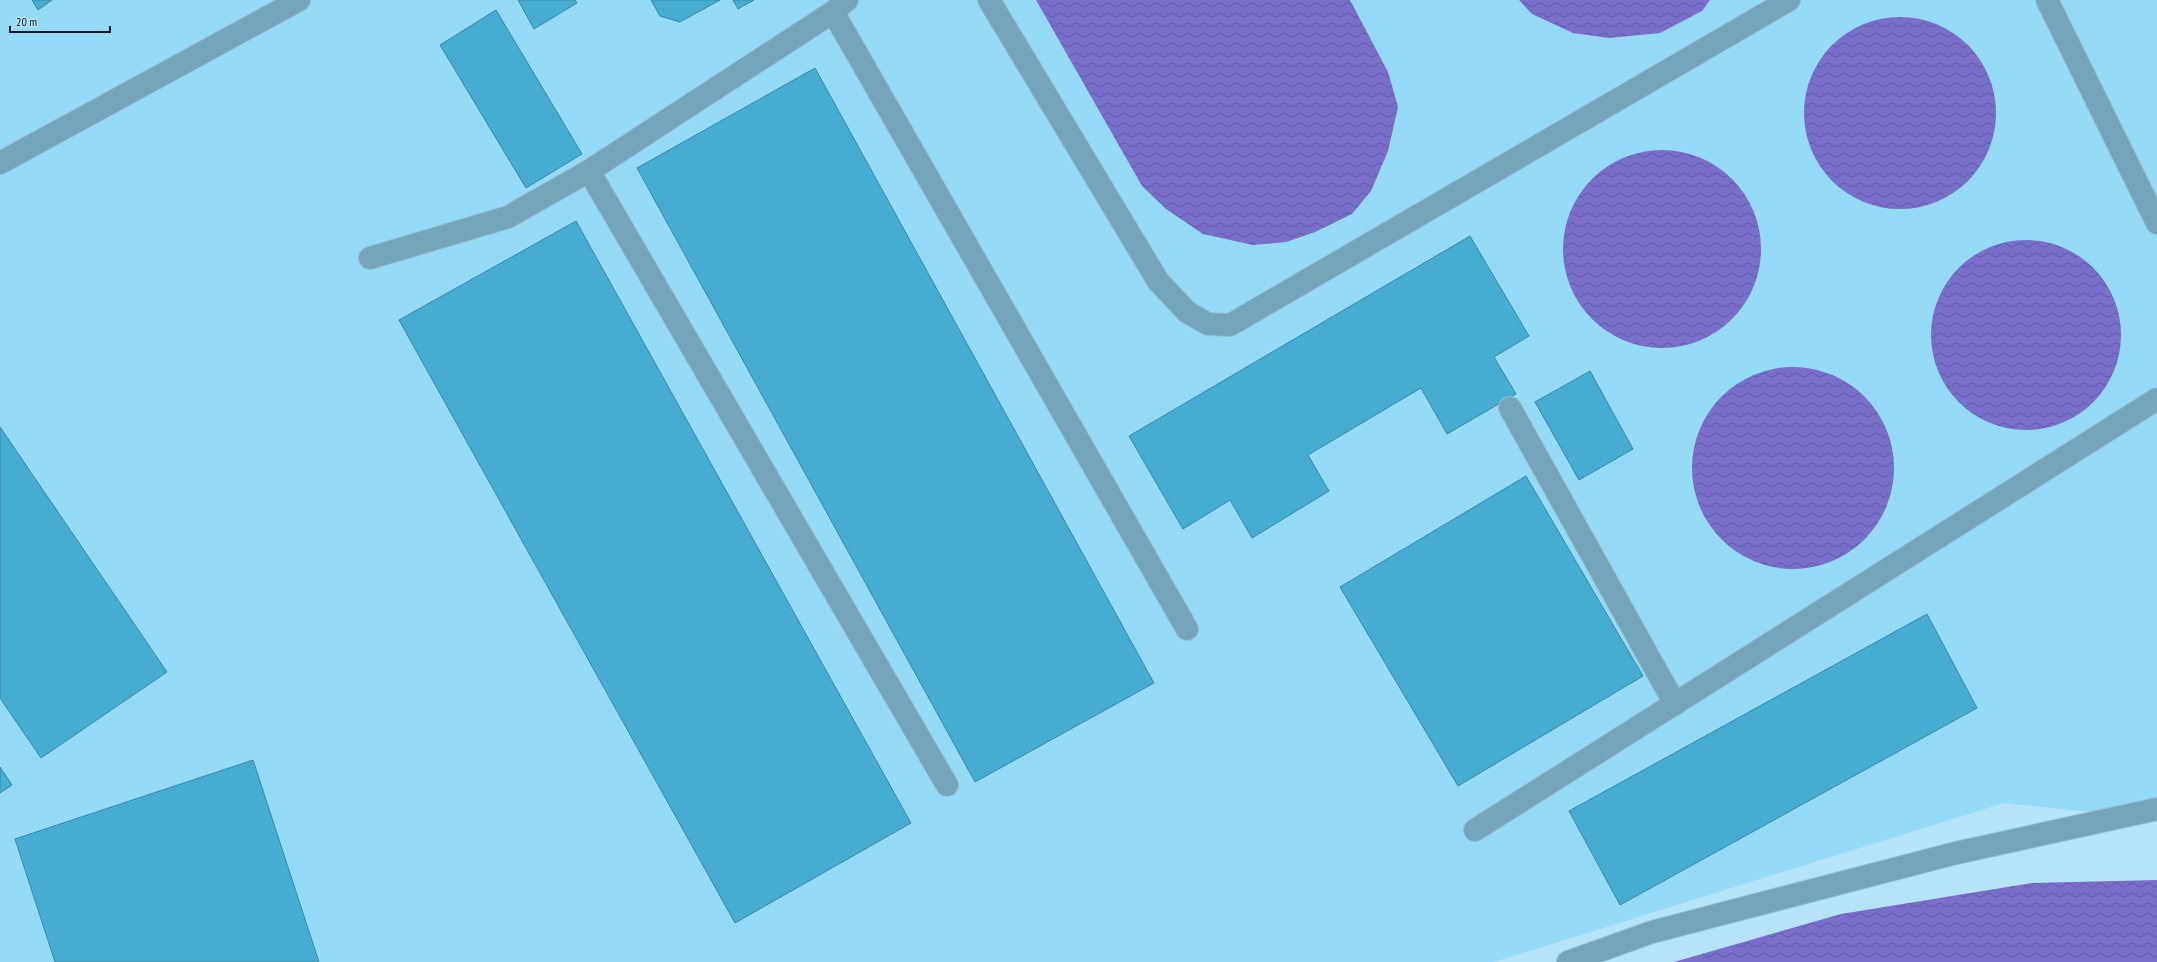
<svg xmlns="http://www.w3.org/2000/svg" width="2157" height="962" font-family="'PT Sans Narrow',sans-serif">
	<defs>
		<pattern id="water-waves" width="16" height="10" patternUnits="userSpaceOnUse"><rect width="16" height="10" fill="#796fca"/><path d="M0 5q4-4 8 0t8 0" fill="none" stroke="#615aa4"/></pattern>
	</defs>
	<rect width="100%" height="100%" fill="#b6e3f7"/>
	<!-- built -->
	<polygon fill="#95daf7" points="0,0 2157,0 2157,819 2004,803 1494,962 0,962"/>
	<!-- water -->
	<g fill="url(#water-waves)">
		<polygon points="1036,0 1350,0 1388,72 1398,107 1388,151 1371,191 1352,214 1315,232 1286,242 1253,245 1203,234 1166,209 1142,186"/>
		<polygon points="1519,0 1710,0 1702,11 1660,33 1609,38 1573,33 1532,14"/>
		<circle cx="1900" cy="113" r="96"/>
		<circle cx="1662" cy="249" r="99"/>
		<circle cx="2026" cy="335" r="95"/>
		<circle cx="1793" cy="468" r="101"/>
		<polygon points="2157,880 2157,962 1674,962 1841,914 2032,883"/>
	</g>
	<!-- building -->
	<g fill="#46acd2" stroke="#3889a8">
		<polygon points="32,0 52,0 38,10"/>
		<polygon points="518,0 575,0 577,3 534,29"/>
		<polygon points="651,0 720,0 680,22 660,16"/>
		<polygon points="733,0 754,0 738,9"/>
		<polygon points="496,10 582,154 526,188 440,45"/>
		<polygon points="815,68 1154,683 975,782 637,168"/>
		<polygon points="576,221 911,823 735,923 399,320"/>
		<polygon points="1470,236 1529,336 1494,357 1516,394 1447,434 1421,388 1308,455 1329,491 1252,538 1230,500 1183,529 1129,436"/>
		<polygon points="1590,371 1633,449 1579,480 1535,402"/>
		<polygon points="0,427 167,672 41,758 0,698"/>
		<polygon points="1526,476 1643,676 1458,786 1340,587"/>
		<polygon points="1927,614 1977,708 1620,905 1569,811"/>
		<polygon points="253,760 319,962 55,962 15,839"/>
		<polygon points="0,767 12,785 0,793"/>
	</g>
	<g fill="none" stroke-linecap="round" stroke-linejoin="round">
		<defs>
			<g id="minor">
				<polyline points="989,0 1158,281 1187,312 1208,324 1230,325 1789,0"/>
				<polyline points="2047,0 2157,223"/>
				<polyline points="833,12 1187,629"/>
				<polyline points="0,163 299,0"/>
				<polyline points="589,171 947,785"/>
				<polyline points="370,258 508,217 589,171 833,12 847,0"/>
				<polyline points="1510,408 1675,704"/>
				<polyline points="1475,830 2157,399"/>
				<polyline points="1568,962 1652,932 1956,853 2157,809"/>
			</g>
		</defs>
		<!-- minor casing -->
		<use href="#minor" stroke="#96bfd1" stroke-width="24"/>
		<!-- minor -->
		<use href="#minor" stroke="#74a5ba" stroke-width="22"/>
	</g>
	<!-- scale -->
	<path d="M10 26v6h100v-6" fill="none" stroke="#031b25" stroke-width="2"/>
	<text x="16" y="26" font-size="12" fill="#031b25" stroke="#b6e3f7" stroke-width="3" paint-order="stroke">20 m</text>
</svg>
